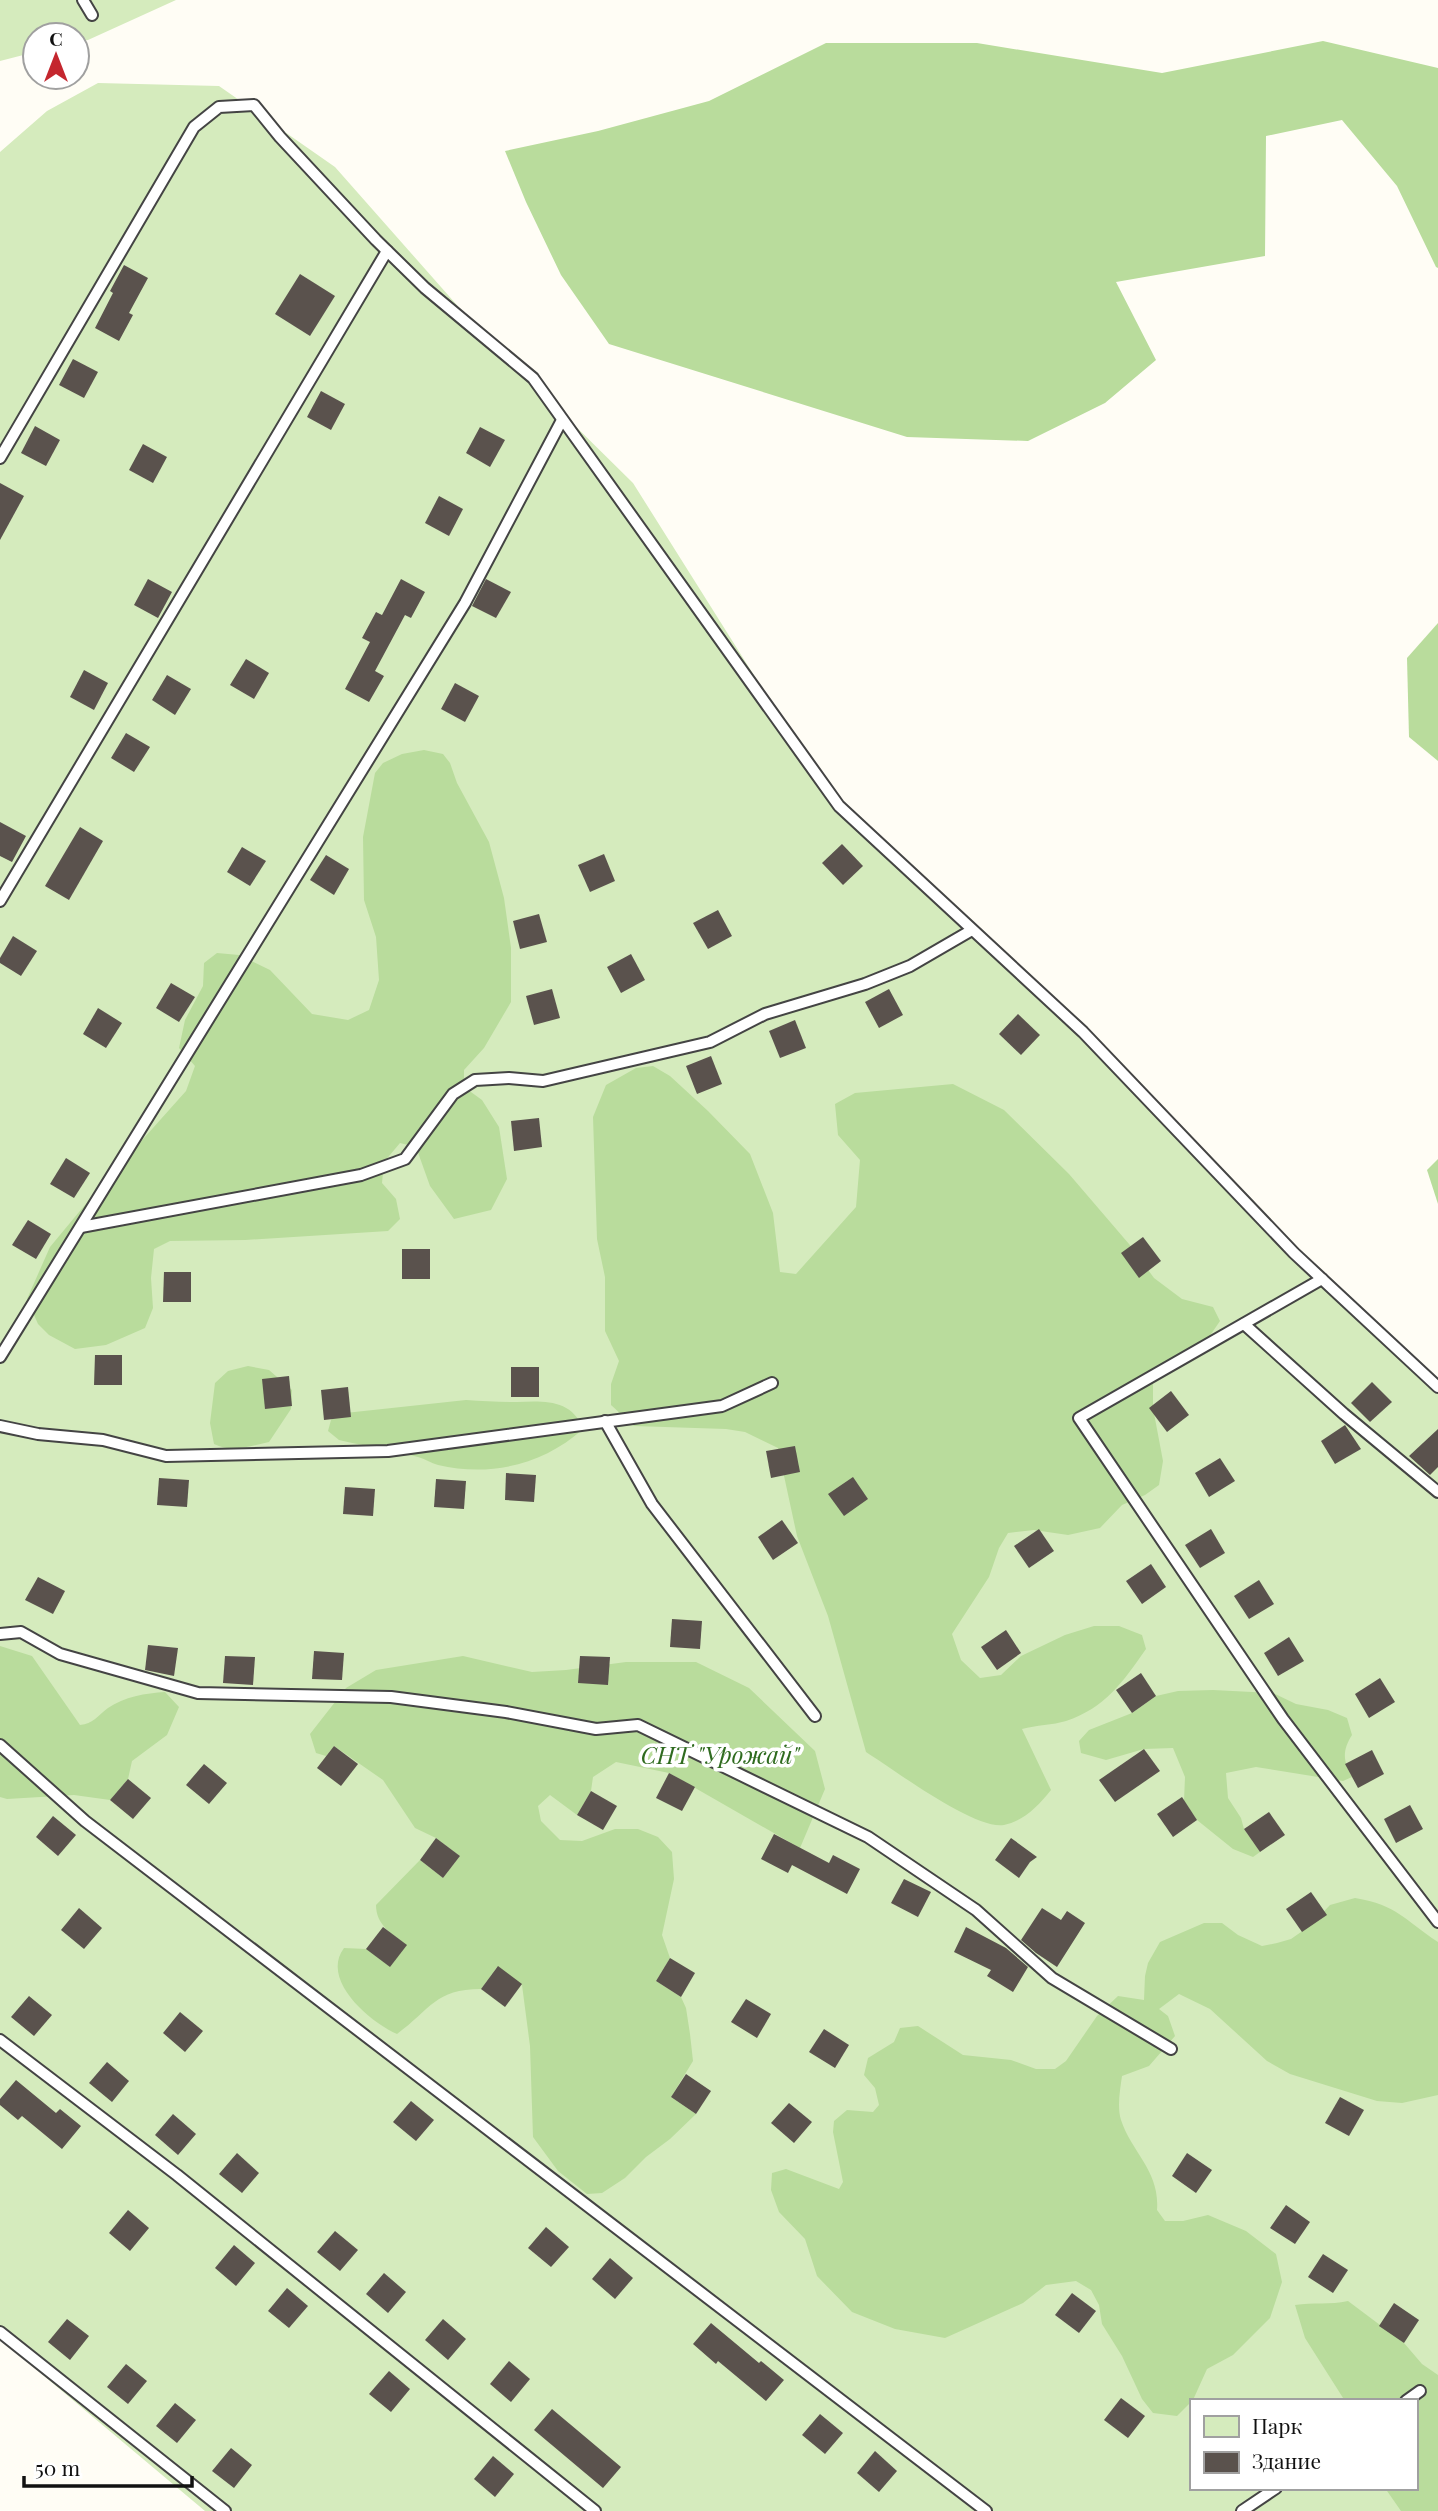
<svg xmlns="http://www.w3.org/2000/svg" width="1438" height="2511" font-family="'Playfair Display',serif">
	<rect width="100%" height="100%" fill="#fffdf5"/>
	<!-- green -->
	<g fill="#d5ebbd" fill-rule="evenodd">
		<polygon points="0,0 176,0 88,40 77,42 77,35 35,35 35,52 0,61"/>
		<path d="M98 83 219 86 335 167 486 338 633 483 818 777 1201 1155 1438 1384V2511H205L0 2339V152L47 111ZM1191 2401H1415V2488H1191Z"/>
	</g>
	<!-- forest -->
	<g fill="#b9dc9c">
		<polygon points="1323,41 1438,68 1438,268 1436,267 1397,186 1342,120 1266,136 1265,256 1116,282 1156,360 1105,403 1028,441 907,437 609,344 561,275 526,202 505,151 598,131 709,101 826,43 977,43 1162,73"/>
		<polygon points="1438,623 1438,761 1409,737 1407,658"/>
		<polygon points="424,750 443,754 450,763 457,783 489,842 504,898 511,948 511,1002 484,1048 464,1070 464,1087 482,1100 499,1127 507,1179 491,1210 454,1219 430,1186 416,1147 400,1143 384,1162 382,1183 396,1199 400,1219 388,1231 245,1240 170,1241 154,1249 151,1278 153,1308 145,1328 106,1345 75,1349 49,1335 38,1324 27,1299 50,1247 94,1194 186,1091 195,1066 179,1048 185,1020 203,986 204,963 217,953 239,955 270,970 312,1014 348,1020 369,1010 379,980 376,937 364,900 363,837 375,773 383,763 402,754"/>
		<path d="M653 1066 670 1076 708 1111 750 1154 773 1213 780 1272 796 1274 856 1207 860 1160 838 1135 835 1104 855 1093 953 1084 1004 1110 1069 1174 1129 1244 1154 1278 1182 1299 1213 1307 1220 1321 1207 1340 1171 1359 1153 1383V1408L1163 1461 1159 1485 1145 1495 1122 1505 1100 1528 1068 1535 1034 1530 1008 1533 999 1548 989 1577 952 1634 961 1660 980 1678 1001 1675 1021 1656 1065 1635 1094 1626H1119L1142 1635 1146 1649C1123 1682 1105 1708 1066 1721 1053 1725 1036 1725 1022 1729L1051 1790C1038 1806 1024 1821 1004 1825 974 1830 893 1769 866 1752L828 1616 797 1536 778 1448 745 1432 726 1429 634 1426 611 1405V1384L619 1361 605 1331V1277L597 1239 593 1117 606 1085 636 1068Z"/>
		<polygon points="1438,1159 1438,1204 1427,1170"/>
		<path d="M248 1366 269 1370 292 1390 291 1409 269 1442C251 1446 232 1453 214 1444L210 1423 215 1383 228 1371Z"/>
		<path d="M466 1400C483 1401 500 1402 517 1402 544 1401 572 1399 583 1429 543 1465 490 1477 438 1465 431 1463 425 1459 418 1457 392 1450 365 1446 339 1440L328 1431 331 1420 336 1414Z"/>
		<path d="M0 1646 32 1656 80 1725C93 1724 97 1716 108 1708 124 1697 146 1693 165 1692L179 1707 167 1735 132 1761 128 1779 110 1800 74 1795 7 1799 0 1797Z"/>
		<path d="M463 1656 532 1672 566 1670 626 1662H696L749 1688 815 1751 825 1789 800 1848 669 1773 616 1762 593 1777 591 1791 577 1815 550 1795 538 1806 541 1821 560 1840 582 1841 615 1829H638L658 1837 672 1852 674 1879 662 1935 670 1958 656 1981 681 1997 686 2008 690 2034 693 2061 671 2097 696 2114 670 2139 646 2157 625 2178 602 2193 587 2194 558 2171 533 2137 530 2046 522 1985 497 1967 481 1989C435 1989 431 2009 397 2034 370 2022 320 1980 344 1948L366 1949 406 1945C392 1934 376 1925 376 1905L420 1860 443 1878 460 1856 436 1838 415 1828 383 1780 334 1746 326 1756 316 1753 310 1734 346 1688 376 1670Z"/>
		<path d="M1213 1690 1273 1693 1296 1704 1328 1710 1347 1718 1352 1735C1342 1751 1343 1761 1352 1777L1343 1781 1256 1767 1226 1773 1228 1798 1241 1818 1244 1829 1260 1852 1253 1857 1233 1849 1197 1820 1184 1801 1185 1777 1173 1748 1144 1749 1106 1760 1081 1753 1079 1741 1089 1730 1132 1713 1156 1696 1178 1691Z"/>
		<path d="M1355 1898C1398 1905 1404 1920 1438 1942V2095L1402 2103 1377 2101 1290 2074 1267 2061 1210 2009 1179 1994 1159 2009 1168 2016 1175 2036 1149 2066 1122 2076C1120 2090 1117 2107 1121 2120 1132 2153 1160 2171 1157 2210L1165 2221H1183L1208 2215 1246 2231 1276 2254 1282 2282 1270 2318 1233 2355 1207 2369 1193 2400 1177 2416 1153 2413 1142 2399 1122 2356 1102 2324 1099 2305 1091 2290 1076 2281 1046 2285 1023 2303 945 2338 895 2329 852 2312 817 2276 805 2239 779 2212 771 2190 772 2173 786 2169 839 2189 843 2182 833 2132 834 2121 847 2110 873 2112 879 2105 875 2088 864 2075 868 2058 894 2042 900 2028 918 2026 963 2055 1011 2060 1036 2069H1055L1066 2061 1097 2016 1118 1996 1144 2000 1145 1976 1148 1963 1160 1942 1204 1923H1222L1238 1935 1262 1946 1277 1943 1291 1939 1311 1925 1330 1905Z"/>
		<path d="M1348 2301 1404 2343 1422 2364 1438 2375V2511H1401L1385 2488H1415V2401H1345L1305 2338 1295 2305C1313 2302 1330 2305 1348 2301Z"/>
	</g>
	<!-- building -->
	<g fill="#5a524d">
		<polygon points="124,265 148,278 129,313 133,315 119,341 95,328 113,293 110,291"/>
		<polygon points="300,274 335,296 310,336 275,314"/>
		<polygon points="73,359 98,372 84,398 59,385"/>
		<polygon points="321,391 345,404 331,430 307,417"/>
		<polygon points="35,426 60,440 46,466 21,453"/>
		<polygon points="480,427 505,440 490,467 466,453"/>
		<polygon points="143,444 167,457 153,483 129,470"/>
		<polygon points="0,483 24,496 0,540"/>
		<polygon points="439,496 463,509 449,536 425,523"/>
		<polygon points="148,579 172,592 158,618 134,605"/>
		<polygon points="401,579 425,592 411,618 405,615 375,671 384,676 369,702 345,689 370,642 362,638 376,612 382,615"/>
		<polygon points="486,579 511,592 496,618 472,606"/>
		<polygon points="246,659 269,673 254,699 230,685"/>
		<polygon points="84,670 108,683 94,710 70,697"/>
		<polygon points="167,675 191,689 175,715 152,700"/>
		<polygon points="455,683 479,696 465,722 441,709"/>
		<polygon points="126,733 150,747 134,772 111,758"/>
		<polygon points="0,822 26,836 12,862 0,856"/>
		<polygon points="80,827 103,841 69,900 45,886"/>
		<polygon points="842,844 863,866 843,885 822,863"/>
		<polygon points="242,847 266,861 250,886 227,872"/>
		<polygon points="604,854 615,881 590,892 578,865"/>
		<polygon points="326,855 349,869 334,895 310,880"/>
		<polygon points="718,910 732,936 708,949 693,923"/>
		<polygon points="539,914 547,942 520,949 513,921"/>
		<polygon points="13,936 37,951 21,976 0,963 0,958"/>
		<polygon points="631,954 645,980 621,993 607,967"/>
		<polygon points="171,983 195,997 179,1022 156,1008"/>
		<polygon points="552,989 560,1018 534,1025 526,996"/>
		<polygon points="889,989 903,1015 879,1028 865,1002"/>
		<polygon points="98,1008 122,1023 106,1048 83,1034"/>
		<polygon points="1018,1014 1040,1035 1021,1055 999,1034"/>
		<polygon points="795,1020 806,1048 780,1058 769,1031"/>
		<polygon points="711,1056 722,1084 697,1094 686,1066"/>
		<polygon points="539,1118 542,1147 514,1151 511,1121"/>
		<polygon points="66,1158 90,1173 74,1198 50,1184"/>
		<polygon points="28,1220 51,1234 36,1259 12,1245"/>
		<polygon points="1143,1237 1161,1261 1139,1278 1121,1253"/>
		<rect x="402" y="1249" width="28" height="30"/>
		<polygon points="164,1272 191,1272 191,1302 163,1302"/>
		<polygon points="95,1355 122,1355 122,1385 94,1385"/>
		<rect x="511" y="1367" width="28" height="30"/>
		<polygon points="289,1376 292,1406 265,1409 262,1379"/>
		<polygon points="1372,1382 1392,1402 1370,1422 1351,1403"/>
		<polygon points="348,1387 351,1417 324,1420 321,1390"/>
		<polygon points="1171,1391 1189,1415 1167,1432 1149,1408"/>
		<polygon points="1345,1425 1361,1449 1335,1464 1321,1441"/>
		<polygon points="1438,1429 1438,1467 1430,1475 1409,1456"/>
		<polygon points="795,1446 800,1472 771,1478 766,1451"/>
		<polygon points="1220,1458 1235,1481 1209,1497 1195,1473"/>
		<polygon points="506,1473 536,1475 534,1502 505,1500"/>
		<polygon points="853,1477 868,1499 844,1516 828,1494"/>
		<polygon points="159,1478 189,1480 187,1507 157,1505"/>
		<polygon points="436,1479 466,1481 464,1509 434,1507"/>
		<polygon points="345,1487 375,1489 373,1516 343,1514"/>
		<polygon points="782,1520 798,1543 773,1560 758,1537"/>
		<polygon points="1039,1529 1054,1551 1029,1568 1014,1546"/>
		<polygon points="1211,1529 1225,1553 1200,1568 1185,1545"/>
		<polygon points="1151,1564 1166,1587 1142,1604 1126,1581"/>
		<polygon points="38,1577 65,1591 53,1614 25,1600"/>
		<polygon points="1259,1580 1274,1604 1249,1619 1234,1596"/>
		<polygon points="672,1619 702,1621 700,1649 670,1647"/>
		<polygon points="1006,1630 1021,1653 997,1670 981,1647"/>
		<polygon points="1289,1637 1304,1661 1278,1676 1264,1653"/>
		<polygon points="148,1645 178,1648 174,1676 145,1670"/>
		<polygon points="314,1651 344,1653 342,1680 312,1679"/>
		<polygon points="225,1656 255,1657 253,1685 223,1683"/>
		<polygon points="580,1656 610,1657 608,1685 578,1683"/>
		<polygon points="1141,1673 1156,1696 1132,1713 1116,1690"/>
		<polygon points="1380,1678 1395,1702 1369,1718 1355,1694"/>
		<polygon points="334,1746 358,1764 341,1786 317,1768"/>
		<polygon points="1144,1749 1160,1771 1115,1802 1099,1780"/>
		<polygon points="1372,1750 1384,1774 1358,1788 1345,1764"/>
		<polygon points="204,1764 227,1783 209,1804 186,1785"/>
		<polygon points="669,1773 695,1787 682,1811 656,1798"/>
		<polygon points="128,1779 151,1798 133,1819 110,1800"/>
		<polygon points="591,1791 617,1806 603,1830 577,1815"/>
		<polygon points="1182,1797 1197,1820 1173,1837 1157,1814"/>
		<polygon points="1410,1805 1423,1829 1396,1843 1384,1819"/>
		<polygon points="1269,1812 1285,1835 1260,1852 1244,1829"/>
		<polygon points="53,1816 76,1835 58,1856 36,1837"/>
		<polygon points="774,1834 829,1863 833,1855 860,1869 847,1894 792,1865 788,1873 761,1859"/>
		<polygon points="436,1838 460,1856 443,1878 420,1860"/>
		<polygon points="1011,1838 1037,1857 1030,1862 1019,1878 995,1860"/>
		<polygon points="904,1879 931,1892 918,1917 891,1903"/>
		<polygon points="1311,1892 1327,1915 1302,1932 1286,1909"/>
		<polygon points="79,1908 102,1928 84,1949 61,1930"/>
		<polygon points="1042,1908 1061,1920 1067,1911 1085,1923 1057,1967 1036,1953 1021,1940"/>
		<polygon points="383,1927 407,1945 390,1967 366,1949"/>
		<polygon points="966,1927 1006,1948 1028,1967 1013,1992 987,1976 991,1970 954,1952"/>
		<polygon points="670,1958 695,1973 681,1997 656,1981"/>
		<polygon points="498,1966 522,1984 505,2007 481,1989"/>
		<polygon points="29,1996 52,2015 34,2036 11,2017"/>
		<polygon points="746,1999 771,2014 757,2038 731,2022"/>
		<polygon points="180,2012 203,2031 185,2052 163,2033"/>
		<polygon points="824,2029 849,2045 835,2068 809,2052"/>
		<polygon points="107,2062 129,2081 112,2102 89,2083"/>
		<polygon points="686,2074 711,2091 696,2114 671,2097"/>
		<polygon points="16,2080 56,2113 60,2109 81,2126 62,2149 22,2116 18,2120 0,2105 0,2099"/>
		<polygon points="1340,2097 1364,2110 1349,2136 1325,2123"/>
		<polygon points="411,2101 434,2120 416,2141 393,2122"/>
		<polygon points="789,2103 812,2122 794,2143 771,2123"/>
		<polygon points="173,2114 196,2134 178,2155 155,2135"/>
		<polygon points="237,2153 259,2173 242,2193 219,2174"/>
		<polygon points="1187,2153 1212,2170 1196,2193 1172,2176"/>
		<polygon points="1286,2205 1310,2222 1295,2244 1270,2228"/>
		<polygon points="128,2210 149,2228 130,2251 109,2233"/>
		<polygon points="546,2227 569,2247 551,2267 528,2248"/>
		<polygon points="335,2231 358,2250 340,2271 317,2252"/>
		<polygon points="234,2245 255,2263 236,2286 215,2268"/>
		<polygon points="1323,2254 1348,2270 1333,2293 1308,2277"/>
		<polygon points="610,2258 633,2278 615,2299 592,2279"/>
		<polygon points="384,2273 406,2292 388,2313 366,2294"/>
		<polygon points="287,2288 308,2306 289,2328 268,2311"/>
		<polygon points="1072,2293 1096,2311 1079,2333 1055,2315"/>
		<polygon points="1394,2303 1419,2320 1404,2343 1379,2326"/>
		<polygon points="67,2319 89,2336 70,2360 48,2342"/>
		<polygon points="443,2319 466,2339 448,2360 425,2340"/>
		<polygon points="711,2323 759,2363 761,2361 784,2380 766,2401 718,2361 716,2364 693,2344"/>
		<polygon points="509,2361 530,2379 511,2402 490,2384"/>
		<polygon points="126,2364 147,2381 128,2404 107,2387"/>
		<polygon points="389,2371 410,2389 391,2412 369,2394"/>
		<polygon points="1121,2398 1145,2416 1128,2438 1104,2420"/>
		<polygon points="175,2403 196,2420 177,2443 156,2426"/>
		<polygon points="552,2409 621,2467 603,2488 534,2430"/>
		<polygon points="820,2414 843,2433 825,2454 802,2435"/>
		<polygon points="231,2448 252,2465 234,2488 212,2471"/>
		<polygon points="875,2451 897,2471 879,2492 857,2473"/>
		<polygon points="493,2456 514,2474 495,2497 474,2479"/>
	</g>
	<g fill="none" stroke-linecap="round" stroke-linejoin="round">
		<defs>
			<g id="service">
				<polyline points="83,0 92,15"/>
				<polyline points="0,458 194,127 219,107 254,105 280,137 376,240 425,288 533,378 839,806 1083,1032 1294,1253 1438,1387"/>
				<polyline points="0,901 387,251"/>
				<polyline points="81,1227 361,1175 405,1159 453,1094 475,1080 509,1078 543,1081 710,1042 765,1014 865,984 910,966 972,930"/>
				<polyline points="1322,1279 1079,1418 1283,1719 1438,1922"/>
				<polyline points="1244,1324 1344,1414 1438,1492"/>
				<polyline points="0,1357 465,603 562,420"/>
				<polyline points="605,1421 652,1504 815,1716"/>
				<polyline points="0,1426 38,1434 103,1440 166,1456 388,1451 722,1406 772,1383"/>
				<polyline points="0,1634 21,1632 60,1654 198,1693 391,1697 506,1712 596,1729 638,1725 868,1837 976,1910 1052,1978 1171,2049"/>
				<polyline points="0,1745 85,1821 986,2511"/>
				<polyline points="0,2040 177,2175 595,2511"/>
				<polyline points="0,2332 225,2511"/>
				<polyline points="1406,2401 1420,2391"/>
				<polyline points="1242,2511 1276,2488"/>
			</g>
		</defs>
		<!-- service casing -->
		<use href="#service" stroke="#444" stroke-width="14"/>
		<!-- service -->
		<use href="#service" stroke="#fff" stroke-width="10"/>
	</g>
	<g text-anchor="middle" dominant-baseline="central" stroke-width="7" stroke-linejoin="round" paint-order="stroke">
		<!-- park labels -->
		<g font-size="24" font-style="italic" fill="#2f6b1f" stroke="#fff">
			<text x="720" y="1754">СНТ "Урожай"</text>
		</g>
	</g>
	<!-- legend -->
	<rect x="1190" y="2399" width="228" height="91" fill="#ffffff" stroke="#a0a0a0" stroke-width="2"/>
	<rect x="1204" y="2416" width="35" height="21" fill="#d5ebbd" stroke="#a0a0a0" stroke-width="2"/>
	<text x="1252" y="2434" font-size="21" fill="#111111">Парк</text>
	<rect x="1204" y="2452" width="35" height="21" fill="#5a524d" stroke="#a0a0a0" stroke-width="2"/>
	<text x="1252" y="2469" font-size="21" fill="#111111">Здание</text>
	<!-- north arrow -->
	<g transform="translate(56 56)"><circle r="33" fill="#ffffff" stroke="#a0a0a0" stroke-width="2"/>
	<path d="M0-5L12 26L0 18L-12 26Z" fill="#c4262e"/>
	<text y="-10" font-size="19" font-weight="bold" text-anchor="middle" fill="#111111">С</text>
	</g>
	<!-- scale -->
	<path d="M24 2476v10h168v-10" fill="none" stroke="#111111" stroke-width="3.5"/>
	<text x="35" y="2476" font-size="21" fill="#111111" stroke="#ffffff" stroke-width="5" paint-order="stroke">50 m</text>
</svg>
